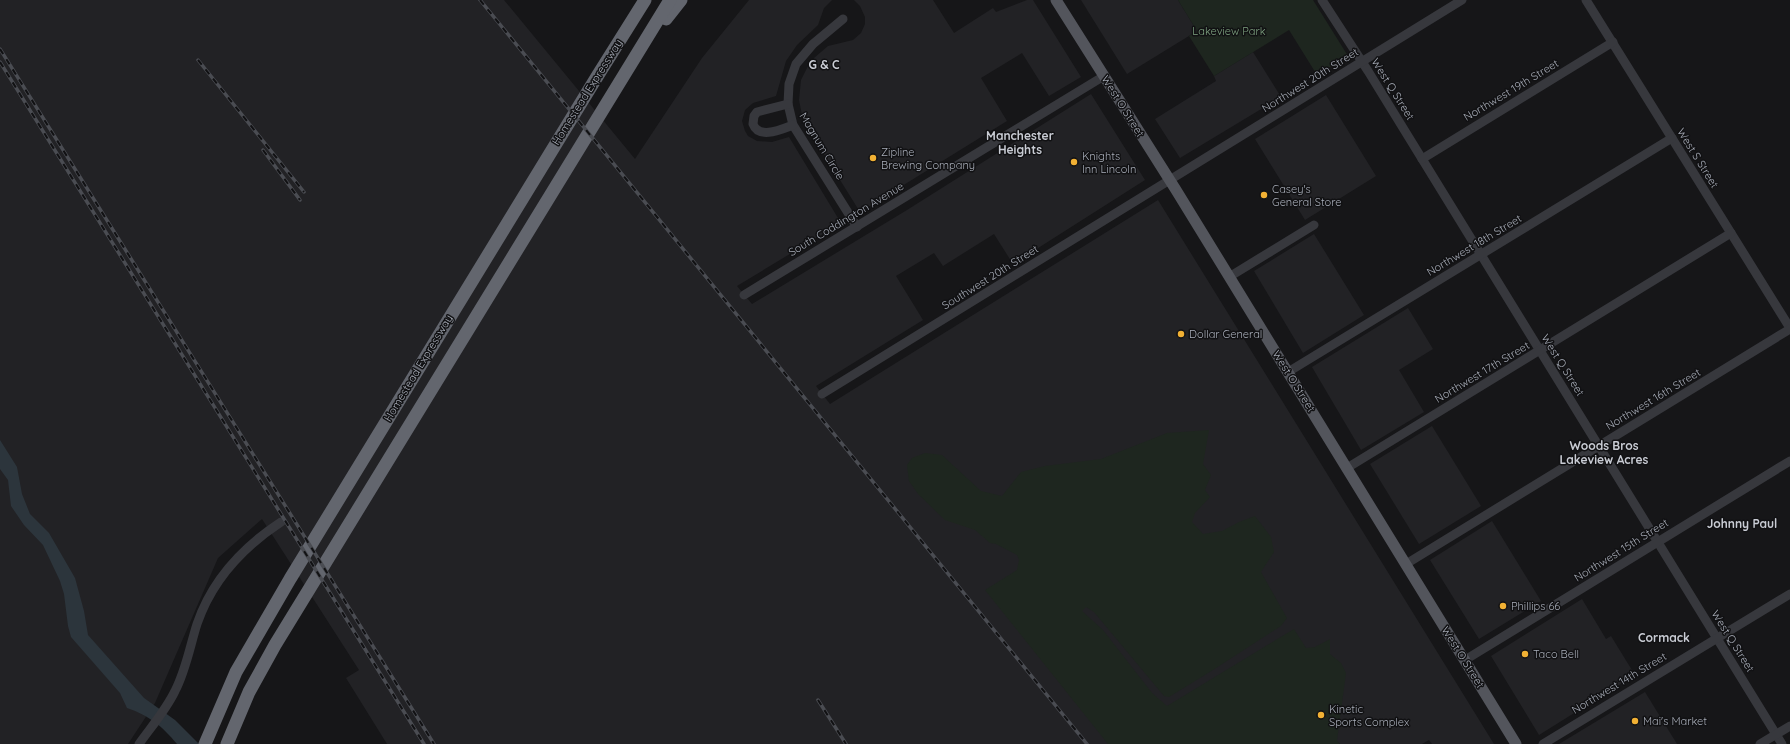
<svg xmlns="http://www.w3.org/2000/svg" width="1790" height="744" font-family="Quicksand,sans-serif">
	<rect width="100%" height="100%" fill="#161618"/>
	<!-- built -->
	<g fill="#222225">
		<polygon points="0,0 504,0 635,159 702,58 749,0 832,0 824,8 818,25 797,45 786,61 776,96 753,103 745,110 742,121 745,131 748,136 757,141 772,142 789,137 841,223 737,286 752,304 907,210 1091,94 1145,180 1013,264 994,234 943,266 934,253 896,276 923,320 816,386 830,404 1158,200 1494,744 1432,744 1429,740 1422,744 1340,744 1330,736 1260,744 387,744 346,678 359,670 262,519 218,558 155,703 128,744 0,744"/>
		<polygon points="854,0 933,0 954,33 993,8 996,12 1027,0 1033,0 1081,77 1049,96 1022,53 981,78 1007,121 860,212 807,127 802,115 799,100 801,80 808,66 814,58 828,46 853,40 861,33 865,24 865,17 860,6"/>
		<polygon points="1081,0 1178,0 1197,31 1127,74"/>
		<polygon points="1253,52 1281,97 1180,158 1155,119 1216,81 1214,76"/>
		<polygon points="1326,95 1376,176 1305,220 1255,139"/>
		<polygon points="1314,234 1364,315 1303,353 1254,271"/>
		<polygon points="1408,308 1433,349 1399,370 1424,412 1361,450 1312,367"/>
		<polygon points="1432,426 1481,506 1419,544 1370,464"/>
		<polygon points="1492,521 1541,601 1479,639 1430,560"/>
		<polygon points="1582,599 1606,639 1611,636 1635,675 1539,735 1491,656"/>
		<polygon points="1645,692 1677,744 1559,744"/>
	</g>
	<!-- green -->
	<g fill="#1e261f">
		<polygon points="1178,0 1313,0 1348,56 1317,75 1289,30 1214,76 1189,36 1197,31"/>
		<polygon points="1209,430 1203,464 1211,475 1205,490 1210,497 1195,513 1192,522 1203,534 1222,531 1239,522 1255,516 1271,537 1274,552 1261,572 1287,618 1281,626 1213,670 1169,697 1164,696 1094,612 1086,607 1082,611 1103,630 1152,693 1167,706 1294,629 1306,648 1315,647 1330,639 1330,654 1341,663 1346,673 1337,741 1340,744 1108,744 985,590 1017,570 1019,560 1017,555 996,544 990,543 975,530 945,520 918,494 909,481 907,465 912,458 925,453 942,455 981,491 1002,496 1021,472 1045,466 1101,459 1167,433"/>
	</g>
	<!-- water -->
	<path fill="#2c353c" d="M0 440 17 467 22 494 30 514 49 533 75 578 84 611 88 635 144 698 175 720 199 744H177C162 726 150 716 127 708L120 693 71 637 68 626 64 594 60 581 43 545 24 525 11 506 8 480 0 469Z"/>
	<g fill="none" stroke-linecap="round" stroke-linejoin="round">
		<!-- minor -->
		<g stroke="#37383d" stroke-width="9">
			<polyline points="1322,0 1368,71 1782,744"/>
			<polyline points="1586,0 1790,328"/>
			<polyline points="843,19 813,44 796,64 789,84 788,104 793,125 857,227"/>
			<path d="M788 104 757 112 754 116 753 124C759 140 782 129 793 125"/>
			<polyline points="1422,159 1613,42"/>
			<polyline points="1229,277 1314,225"/>
			<polyline points="744,295 1104,76"/>
			<polyline points="1288,372 1672,138"/>
			<polyline points="822,394 1462,0"/>
			<polyline points="1347,468 1731,233"/>
			<polyline points="1406,564 1790,329"/>
			<polyline points="1465,660 1790,461"/>
			<path d="M139 744C151 727 166 710 175 691 186 670 190 646 197 624 212 580 243 547 281 522"/>
			<polyline points="1543,744 1790,594"/>
			<polyline points="1760,744 1790,726"/>
		</g>
		<!-- major -->
		<polyline stroke="#53555c" stroke-width="11" points="1056,0 1176,190 1516,744"/>
		<!-- highway -->
		<g stroke="#63666e" stroke-width="13">
			<polyline points="666,19 681,0"/>
			<polyline points="205,744 236,672 290,579 598,75 645,0"/>
			<polyline points="227,744 249,692 275,645 670,0"/>
		</g>
		<defs>
			<g id="rail">
				<polyline points="480,0 1087,744"/>
				<polyline points="0,49 434,744"/>
				<polyline points="198,60 304,192"/>
				<polyline points="0,62 424,744"/>
				<polyline points="263,150 300,200"/>
				<polyline points="818,700 846,744"/>
			</g>
		</defs>
		<!-- rail casing -->
		<use href="#rail" stroke="#4a4c52" stroke-width="3.5"/>
		<!-- rail -->
		<use href="#rail" stroke="#111113" stroke-width="2" stroke-dasharray="6" stroke-linecap="butt"/>
	</g>
	<!-- markers -->
	<g fill="#f2b134" stroke="#111113" stroke-width="1.5">
		<circle cx="873" cy="158" r="4"/>
		<circle cx="1074" cy="162" r="4"/>
		<circle cx="1264" cy="195" r="4"/>
		<circle cx="1181" cy="334" r="4"/>
		<circle cx="1503" cy="606" r="4"/>
		<circle cx="1525" cy="654" r="4"/>
		<circle cx="1321" cy="715" r="4"/>
		<circle cx="1635" cy="721" r="4"/>
	</g>
	<g text-anchor="middle" dominant-baseline="central" stroke-width="3" stroke-linejoin="round" paint-order="stroke">
		<!-- park labels -->
		<g font-size="11" fill="#7fa381" stroke="#111113">
			<text x="1229" y="31">Lakeview Park</text>
		</g>
		<!-- street labels -->
		<g font-size="11" fill="#a8adb8" stroke="#111113">
			<text transform="translate(1310 80) rotate(-32)">Northwest 20th Street</text>
			<text transform="translate(1393 89) rotate(58)">West Q Street</text>
			<text transform="translate(1511 90) rotate(-31)">Northwest 19th Street</text>
			<text transform="translate(587 92) rotate(-58)">Homestead Expressway</text>
			<text transform="translate(1123 106) rotate(58)">West O Street</text>
			<text transform="translate(822 146) rotate(59)">Magnum Circle</text>
			<text transform="translate(1698 158) rotate(58)">West S Street</text>
			<text transform="translate(846 219) rotate(-31)">South Coddington Avenue</text>
			<text transform="translate(1474 245) rotate(-31)">Northwest 18th Street</text>
			<text transform="translate(990 277) rotate(-32)">Southwest 20th Street</text>
			<text transform="translate(1563 365) rotate(58)">West Q Street</text>
			<text transform="translate(418 368) rotate(-59)">Homestead Expressway</text>
			<text transform="translate(1482 372) rotate(-31)">Northwest 17th Street</text>
			<text transform="translate(1294 381) rotate(58)">West O Street</text>
			<text transform="translate(1653 399) rotate(-31)">Northwest 16th Street</text>
			<text transform="translate(1621 550) rotate(-32)">Northwest 15th Street</text>
			<text transform="translate(1733 641) rotate(58)">West Q Street</text>
			<text transform="translate(1463 657) rotate(58)">West O Street</text>
			<text transform="translate(1619 683) rotate(-31)">Northwest 14th Street</text>
		</g>
		<!-- poi labels -->
		<g font-size="11" fill="#a8adb8" stroke="#111113" text-anchor="start">
			<text x="881" y="152">Zipline<tspan x="881" dy="13">Brewing Company</tspan></text>
			<text x="1082" y="156">Knights<tspan x="1082" dy="13">Inn Lincoln</tspan></text>
			<text x="1272" y="189">Casey's<tspan x="1272" dy="13">General Store</tspan></text>
			<text x="1189" y="334">Dollar General</text>
			<text x="1511" y="606">Phillips 66</text>
			<text x="1533" y="654">Taco Bell</text>
			<text x="1329" y="709">Kinetic<tspan x="1329" dy="13">Sports Complex</tspan></text>
			<text x="1643" y="721">Mai's Market</text>
		</g>
		<!-- neighbourhood labels -->
		<g font-size="12" font-weight="bold" fill="#c9ccd4" stroke="#111113">
			<text x="824" y="64">G &amp; C</text>
			<text x="1020" y="135">Manchester<tspan x="1020" dy="14">Heights</tspan></text>
			<text x="1604" y="445">Woods Bros<tspan x="1604" dy="14">Lakeview Acres</tspan></text>
			<text x="1742" y="523">Johnny Paul</text>
			<text x="1664" y="637">Cormack</text>
		</g>
	</g>
</svg>
